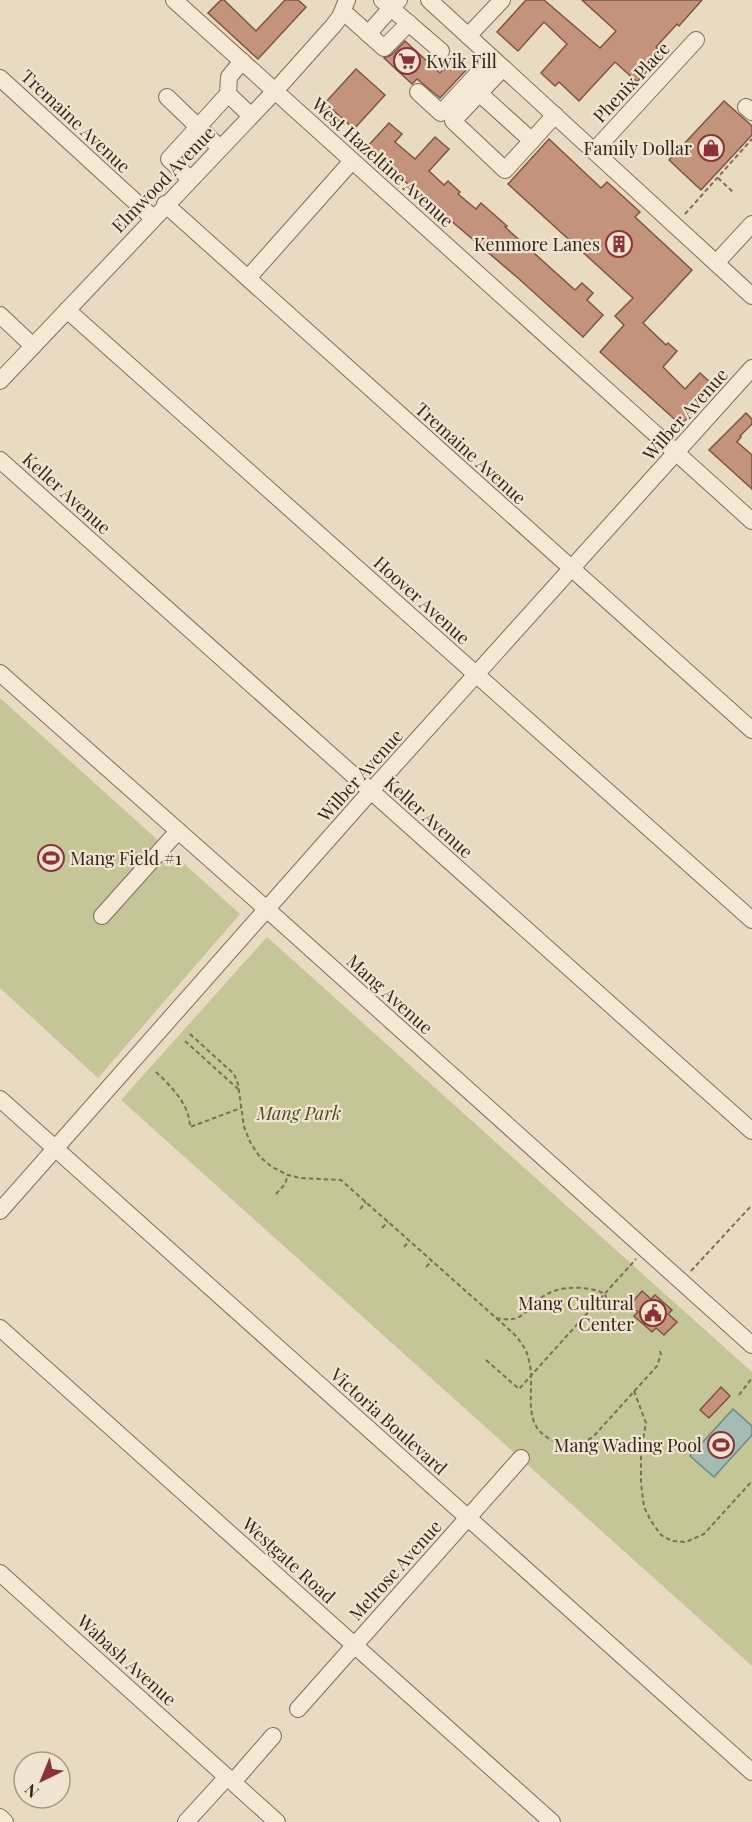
<svg xmlns="http://www.w3.org/2000/svg" width="752" height="1822" font-family="'Playfair Display',serif">
	<rect width="100%" height="100%" fill="#e9dac2"/>
	<!-- green -->
	<g fill="#c4c697">
		<polygon points="0,698 240,914 98,1078 0,988"/>
		<polygon points="267,937 752,1372 752,1666 121,1100"/>
	</g>
	<!-- water -->
	<polygon fill="#a4bcb3" stroke="#6c897f" stroke-width="1.5" points="733,1409 752,1426 752,1435 714,1477 690,1456"/>
	<!-- building -->
	<g fill="#c4937b" stroke="#7d5543" stroke-width="1.5">
		<polygon points="221,0 224,0 256,31 285,0 298,0 306,7 258,59 208,13"/>
		<polygon points="526,0 544,0 600,48 616,31 582,0 702,0 679,26 677,24 656,47 663,54 637,82 615,62 579,101 559,82 555,86 541,73 567,44 544,22 518,51 497,32"/>
		<polygon points="405,41 440,73 455,56 468,68 440,98 417,79 412,84 384,58 391,55"/>
		<polygon points="356,69 385,95 354,129 325,103"/>
		<polygon points="724,101 752,126 752,135 701,190 669,160"/>
		<polygon points="389,123 402,134 395,142 415,159 435,137 449,149 429,171 444,185 448,181 460,192 458,194 476,209 481,203 507,226 505,227 575,290 582,283 593,293 587,300 603,315 583,337 518,278 366,148"/>
		<polygon points="549,139 601,188 607,182 640,212 635,217 692,270 643,323 666,345 668,343 677,351 663,367 685,389 700,373 711,383 693,403 698,407 681,425 600,352 624,325 615,316 633,298 508,184"/>
		<polygon points="746,413 752,419 752,424 740,436 741,437 737,442 752,455 752,489 709,450"/>
		<polygon points="642,1291 651,1299 655,1295 672,1310 668,1314 677,1322 664,1335 656,1328 652,1332 634,1316 638,1312 630,1305"/>
		<polygon points="721,1387 730,1396 709,1418 700,1410"/>
	</g>
	<g fill="none" stroke-linecap="round" stroke-linejoin="round">
		<defs>
			<g id="minor">
				<polyline points="174,0 752,521"/>
				<polyline points="382,0 391,8 399,0"/>
				<polyline points="429,0 752,296"/>
				<polyline points="346,14 384,48 409,23"/>
				<polyline points="368,34 391,8 441,51"/>
				<polyline points="468,36 502,0"/>
				<polyline points="503,68 453,121 505,170 555,115"/>
				<polyline points="0,78 153,218"/>
				<polyline points="418,92 441,113 492,58"/>
				<polyline points="479,93 532,141"/>
				<polyline points="228,94 250,115"/>
				<polyline points="167,97 220,148"/>
				<polyline points="746,107 752,112"/>
				<polyline points="594,151 696,40"/>
				<polyline points="190,179 169,159 228,94 229,77 242,61"/>
				<polyline points="165,204 752,730"/>
				<polyline points="716,263 752,224"/>
				<polyline points="248,278 352,161"/>
				<polyline points="67,310 752,920"/>
				<polyline points="0,315 33,346"/>
				<polyline points="0,381 275,91 333,26 340,17 347,0"/>
				<polyline points="0,460 752,1131"/>
				<polyline points="0,673 280,921 752,1345"/>
				<polyline points="102,916 178,831"/>
				<polyline points="0,1099 752,1772"/>
				<polyline points="0,1211 371,791 752,368"/>
				<polyline points="0,1328 552,1822"/>
				<polyline points="0,1573 277,1822"/>
				<polyline points="298,1709 521,1458"/>
				<polyline points="233,1782 273,1736"/>
				<polyline points="0,1817 5,1822"/>
				<polyline points="186,1822 227,1777"/>
			</g>
		</defs>
		<!-- minor casing -->
		<use href="#minor" stroke="#816c5b" stroke-width="18"/>
		<!-- path -->
		<g stroke="#816c5b" stroke-width="2" stroke-dasharray="4.5 3" stroke-linecap="butt">
			<polyline points="718,178 733,192"/>
			<polyline points="685,214 752,139"/>
			<path d="M190 1034 234 1074 238 1084 244 1127 251 1144 260 1157 272 1167 288 1175 300 1178 341 1180 513 1333C520 1341 527 1349 529 1361 537 1390 517 1428 557 1442 571 1446 581 1444 593 1437L657 1366 661 1354 659 1349"/>
			<polyline points="185,1041 238,1089"/>
			<path d="M156 1072C171 1086 190 1105 190 1127L241 1108"/>
			<polyline points="276,1194 285,1184 288,1175"/>
			<polyline points="360,1209 366,1202"/>
			<polyline points="382,1228 388,1222"/>
			<polyline points="404,1247 409,1241"/>
			<polyline points="426,1267 432,1261"/>
			<polyline points="691,1271 752,1205"/>
			<path d="M496 1318C523 1323 522 1313 541 1298 557 1285 587 1285 605 1294L613 1320"/>
			<polyline points="486,1360 519,1389 636,1259"/>
			<polyline points="634,1391 646,1423 641,1450 641,1483 644,1507 651,1521 661,1535 672,1541 686,1542 704,1534 752,1481"/>
			<polyline points="739,1395 752,1378"/>
		</g>
		<!-- minor -->
		<use href="#minor" stroke="#f5e8d4" stroke-width="16"/>
	</g>
	<!-- icons -->
	<defs>
		<symbol id="supermarket-ring" viewBox="-11 -11 22 22"><circle r="9.5" fill="#f1e5d0" stroke="#8a3139" stroke-width="1.5"/><path d="M-6-5.5h2.5l.6 2H6L4.5 2H-2.5L-4.4-4H-6ZM-1.5 3.2a1.3 1.3 0 1 0 .1 0ZM3 3.2a1.3 1.3 0 1 0 .1 0Z" fill="#8a3139"/></symbol>
		<symbol id="shop-ring" viewBox="-11 -11 22 22"><circle r="9.5" fill="#f1e5d0" stroke="#8a3139" stroke-width="1.5"/><path d="M-5-2.5h2.3a2.7 3.5 0 0 1 5.4 0H5L5.5 6h-11ZM-1.5-2.5h3a1.5 2.3 0 0 0-3 0Z" fill="#8a3139"/></symbol>
		<symbol id="building-ring" viewBox="-11 -11 22 22"><circle r="9.5" fill="#f1e5d0" stroke="#8a3139" stroke-width="1.5"/><path d="M-4-6H4V6H1V3H-1V6H-4ZM-2.5-4.3h1.7v1.8h-1.7ZM.8-4.3h1.7v1.8H.8ZM-2.5-1h1.7V.8h-1.7ZM.8-1h1.7V.8H.8Z" fill="#8a3139"/></symbol>
		<symbol id="stadium-ring" viewBox="-11 -11 22 22"><circle r="9.5" fill="#f1e5d0" stroke="#8a3139" stroke-width="1.5"/><path d="M0-5a6.5 5 0 1 0 0 10a6.5 5 0 1 0 0-10ZM-3.5-1.8h7v3.6h-7Z" fill="#8a3139"/></symbol>
		<symbol id="civic-ring" viewBox="-11 -11 22 22"><circle r="9.5" fill="#f1e5d0" stroke="#8a3139" stroke-width="1.5"/><path d="M-.6-6.5H3V-4.5H.6V-3L4-1V1h2V6H-6V1h2V-1L-.6-3ZM-1.2 2.5V6h2.4V2.5Z" fill="#8a3139"/></symbol>
	</defs>
	<g fill-rule="evenodd">
		<use href="#supermarket-ring" x="392" y="46" width="30" height="30"/>
		<use href="#shop-ring" x="696" y="133" width="30" height="30"/>
		<use href="#building-ring" x="604" y="229" width="30" height="30"/>
		<use href="#stadium-ring" x="36" y="843" width="30" height="30"/>
		<use href="#civic-ring" x="638" y="1298" width="30" height="30"/>
		<use href="#stadium-ring" x="706" y="1430" width="30" height="30"/>
	</g>
	<g text-anchor="middle" dominant-baseline="central" stroke-width="4.5" stroke-linejoin="round" paint-order="stroke">
		<!-- poi labels -->
		<g font-size="18" fill="#32261e" stroke="#f1e5d0" text-anchor="end">
			<text x="426" y="61" text-anchor="start">Kwik Fill</text>
			<text x="692" y="148">Family Dollar</text>
			<text x="600" y="244">Kenmore Lanes</text>
			<text x="70" y="858" text-anchor="start">Mang Field #1</text>
			<text x="634" y="1303">Mang Cultural<tspan x="634" dy="21">Center</tspan></text>
			<text x="702" y="1445">Mang Wading Pool</text>
		</g>
		<!-- street labels -->
		<g font-size="18" fill="#32261e" stroke="#f1e5d0">
			<text transform="translate(631 82) rotate(-47)">Phenix Place</text>
			<text transform="translate(76 121) rotate(43)">Tremaine Avenue</text>
			<text transform="translate(383 162) rotate(42)">West Hazeltine Avenue</text>
			<text transform="translate(163 179) rotate(-46)">Elmwood Avenue</text>
			<text transform="translate(685 414) rotate(-48)">Wilber Avenue</text>
			<text transform="translate(471 453) rotate(42)">Tremaine Avenue</text>
			<text transform="translate(67 493) rotate(42)">Keller Avenue</text>
			<text transform="translate(422 600) rotate(42)">Hoover Avenue</text>
			<text transform="translate(360 775) rotate(-48)">Wilber Avenue</text>
			<text transform="translate(429 817) rotate(42)">Keller Avenue</text>
			<text transform="translate(390 994) rotate(42)">Mang Avenue</text>
			<text transform="translate(389 1421) rotate(42)">Victoria Boulevard</text>
			<text transform="translate(289 1560) rotate(42)">Westgate Road</text>
			<text transform="translate(395 1570) rotate(-48)">Melrose Avenue</text>
			<text transform="translate(127 1660) rotate(42)">Wabash Avenue</text>
		</g>
		<!-- park labels -->
		<g font-size="18" font-style="italic" fill="#464c26" stroke="#f1e5d0">
			<text x="299" y="1113">Mang Park</text>
		</g>
	</g>
	<!-- north arrow -->
	<g transform="translate(42 1780) rotate(223)"><circle r="28" fill="#f1e5d0" stroke="#a59989" stroke-width="1.5"/>
	<path d="M0-4.5L10 22L0 15L-10 22Z" fill="#8a3139"/>
	<text y="-9" font-size="16" font-weight="bold" text-anchor="middle" fill="#32261e">N</text>
	</g>
</svg>
